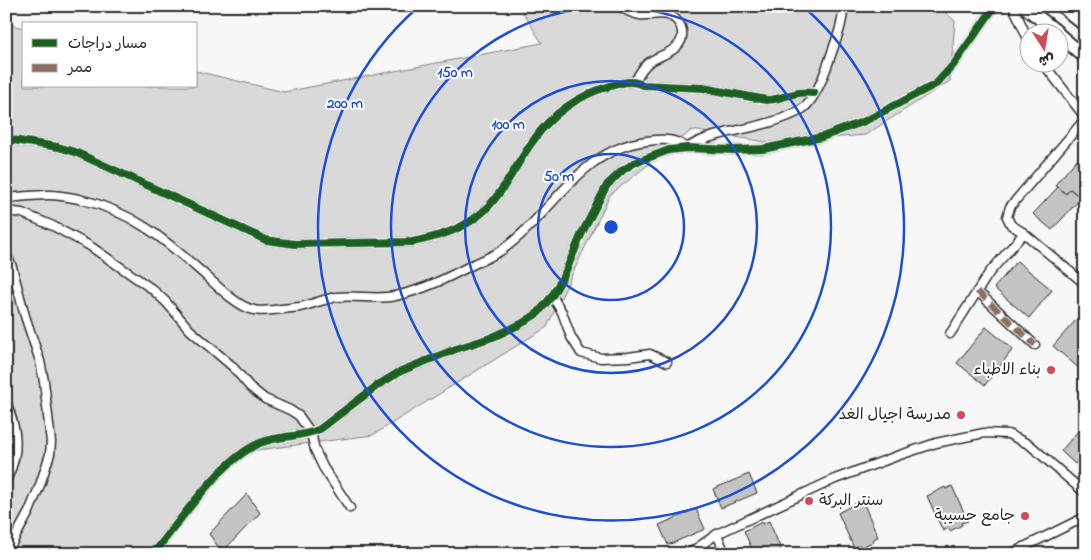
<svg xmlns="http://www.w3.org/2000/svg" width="1091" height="560" font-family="'Indie Flower','Playpen Sans Arabic',sans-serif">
	<rect width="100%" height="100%" fill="#f7f7f7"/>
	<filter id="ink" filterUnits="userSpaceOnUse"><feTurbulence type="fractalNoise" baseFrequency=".02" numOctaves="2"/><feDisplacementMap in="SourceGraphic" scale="10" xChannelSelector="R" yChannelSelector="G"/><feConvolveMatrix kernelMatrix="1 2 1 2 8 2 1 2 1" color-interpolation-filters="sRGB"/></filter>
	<g filter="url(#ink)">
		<!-- green -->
		<polygon fill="#d9d9d9" stroke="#828282" points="519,6 938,6 955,21 950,81 865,135 772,143 692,130 610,195 547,327 373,435 234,453 151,554 6,554 6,24 24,28 24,86 196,86 196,71 284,92 542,43"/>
		<!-- building -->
		<g fill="#c4c4c4" stroke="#2b2b2b">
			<polygon points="1083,152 1085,153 1085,187 1078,195 1070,189 1066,194 1055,185"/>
			<polygon points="1058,187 1066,194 1070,189 1081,198 1052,230 1033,214"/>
			<polygon points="1017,261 1052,290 1029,318 994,288"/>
			<polygon points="1083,312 1085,313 1085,366 1081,370 1053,346"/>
			<polygon points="986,327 1013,349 985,385 957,363"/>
			<polygon points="1084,424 1085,453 1075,464 1061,451"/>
			<polygon points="749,474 757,493 721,508 713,489"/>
			<polygon points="952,486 968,521 961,523 962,525 950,531 949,528 943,531 927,496 945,487 946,489"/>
			<polygon points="247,494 260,513 222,552 209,534"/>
			<polygon points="863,502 878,537 872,540 873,542 861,547 860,545 854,548 838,513 856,503 856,505"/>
			<polygon points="696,509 705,529 668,545 659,525"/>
			<polygon points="769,521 783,554 754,554 744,531 762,522 762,524"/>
		</g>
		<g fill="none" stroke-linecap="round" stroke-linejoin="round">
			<defs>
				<g id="street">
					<path d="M619 6C625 10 632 14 640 15 650 16 661 12 671 16 676 19 681 24 682 31 685 51 660 54 648 63 642 68 639 74 635 81"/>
					<polyline points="1013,6 1028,39"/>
					<polyline points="1042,62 1085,117"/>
					<polyline points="1085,119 1010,207 1007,217 1011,225 1024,233 1085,284"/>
					<path d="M6 139 58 147 75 152 266 240 295 244 412 242C438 237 465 229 485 210 505 190 517 163 533 141 551 114 579 95 610 86 622 83 631 79 643 85L703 88 767 100C786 99 793 90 814 93"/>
					<path d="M687 148C700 139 714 136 730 132 750 128 792 119 806 106 817 95 825 73 830 58 835 42 844 23 843 6"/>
					<path d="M6 198C20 197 35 195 49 195 59 195 69 197 79 199 132 211 164 239 204 274 216 285 238 307 254 310 260 312 267 310 273 310 282 309 291 308 300 307 313 304 324 299 337 297 357 295 376 300 395 296 424 290 449 277 474 264 483 260 493 256 502 250 553 214 579 149 647 141 662 139 674 138 687 148"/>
					<polyline points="6,211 22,213 53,226 90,246 152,289 166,302 190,330 232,366 250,387 265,399 290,410 299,416 311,433 315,450 323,467 350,508"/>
					<polyline points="6,252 12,267 25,316 40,361 44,381 51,442 50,454 40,485 29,512 6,554"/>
					<polyline points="977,291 1035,345"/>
					<polyline points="552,296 562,312 571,337 581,353 601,358 628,357 650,354 667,362"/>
					<polyline points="950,334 989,273 1024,233"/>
					<path d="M6 401C17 430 21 451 6 481"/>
					<polyline points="717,534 725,554"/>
					<path d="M153 554C180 521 221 459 260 443 279 435 301 438 320 429L378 385 401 371 456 349 493 337 521 324 538 313 552 296 565 273 582 233 607 185 623 170 634 163 669 150 687 148 734 150 763 149 822 137 865 121 936 84 954 64 995 6"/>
					<polyline points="688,554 717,534 835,479 897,456 936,443 984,433 1008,434 1030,445 1085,493"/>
					<polyline points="1010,554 1085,517"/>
				</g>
				<g id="primary">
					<polyline points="1024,6 1057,32"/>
					<polyline points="1062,6 1085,25"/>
					<polyline points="1058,34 1085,57"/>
				</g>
			</defs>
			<!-- street casing -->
			<use href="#street" stroke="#2b2b2b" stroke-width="11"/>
			<!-- primary casing -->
			<use href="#primary" stroke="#2b2b2b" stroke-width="16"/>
			<!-- street -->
			<use href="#street" stroke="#fff" stroke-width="8"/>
			<!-- primary -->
			<use href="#primary" stroke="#fff" stroke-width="12"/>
			<!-- quiet -->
			<polyline stroke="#8d6e63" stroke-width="6" stroke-dasharray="12 6" stroke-linecap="butt" points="977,291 1035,345"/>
			<defs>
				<g id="cycleway">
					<path d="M6 139 58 147 75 152 266 240 295 244 412 242C438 237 465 229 485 210 505 190 517 163 533 141 551 114 579 95 610 86 622 83 631 79 643 85L703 88 767 100C786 99 793 90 814 93"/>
					<path d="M153 554C180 521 221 459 260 443 279 435 301 438 320 429L378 385 401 371 456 349 493 337 521 324 538 313 552 296 565 273 582 233 607 185 623 170 634 163 669 150 687 148 734 150 763 149 822 137 865 121 936 84 954 64 995 6"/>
				</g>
			</defs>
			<!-- cycleway casing -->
			<use href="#cycleway" stroke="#fff" stroke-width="11"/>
			<!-- cycleway -->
			<use href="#cycleway" stroke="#1b5e20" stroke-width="8"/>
		</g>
	</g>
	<!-- distance rings -->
	<g fill="none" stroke="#1d4ed8" stroke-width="2.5">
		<circle cx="611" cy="227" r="73"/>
		<circle cx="611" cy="227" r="146"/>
		<circle cx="611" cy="227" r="220"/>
		<path d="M805 8A293 293 0 1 1 417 8"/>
	</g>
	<!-- markers -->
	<g fill="#d1495b" stroke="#fff" stroke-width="2">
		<circle cx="1051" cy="370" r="5"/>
		<circle cx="961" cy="415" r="5"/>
		<circle cx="809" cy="501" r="5"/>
		<circle cx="1025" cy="516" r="5"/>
	</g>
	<g text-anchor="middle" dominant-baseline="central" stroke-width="4" stroke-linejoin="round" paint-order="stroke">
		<!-- poi labels -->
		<g font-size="16" fill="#2b2b2b" stroke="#fff" text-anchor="end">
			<text x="1041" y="370">بناء الاطباء</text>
			<text x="951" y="415">مدرسة اجيال الغد</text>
			<text x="819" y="501" text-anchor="start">سنتر البركة</text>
			<text x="1015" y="516">جامع حسيبة</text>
		</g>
	</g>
	<circle cx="611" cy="227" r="8" fill="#1d4ed8" stroke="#fff" stroke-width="2.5"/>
	<g font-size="15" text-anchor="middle" font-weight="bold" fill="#1d4ed8" stroke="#fff" stroke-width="4" stroke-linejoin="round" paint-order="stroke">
		<text x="455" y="77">150 m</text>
		<text x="345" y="108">200 m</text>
		<text x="508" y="129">100 m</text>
		<text x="559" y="181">50 m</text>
	</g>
	<!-- margin -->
	<rect width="1091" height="560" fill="none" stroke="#fff" stroke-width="25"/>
	<rect x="12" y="12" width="1066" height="535" fill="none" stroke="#2b2b2b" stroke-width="2" filter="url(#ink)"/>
	<!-- legend -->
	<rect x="22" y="22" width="175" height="65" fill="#ffffff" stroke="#aaaaaa"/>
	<rect x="32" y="39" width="25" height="8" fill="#1b5e20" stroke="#aaaaaa"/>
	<text x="68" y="48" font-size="15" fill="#2b2b2b">مسار دراجات</text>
	<rect x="32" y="64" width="25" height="8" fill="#8d6e63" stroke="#aaaaaa"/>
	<text x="68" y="72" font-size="15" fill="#2b2b2b">ممر</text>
	<!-- north arrow -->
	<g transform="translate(1044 48) rotate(168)"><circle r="24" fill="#ffffff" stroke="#aaaaaa"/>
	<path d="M0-4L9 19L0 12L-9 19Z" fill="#d1495b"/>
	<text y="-8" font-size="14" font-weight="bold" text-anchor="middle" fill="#2b2b2b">ش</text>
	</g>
</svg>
